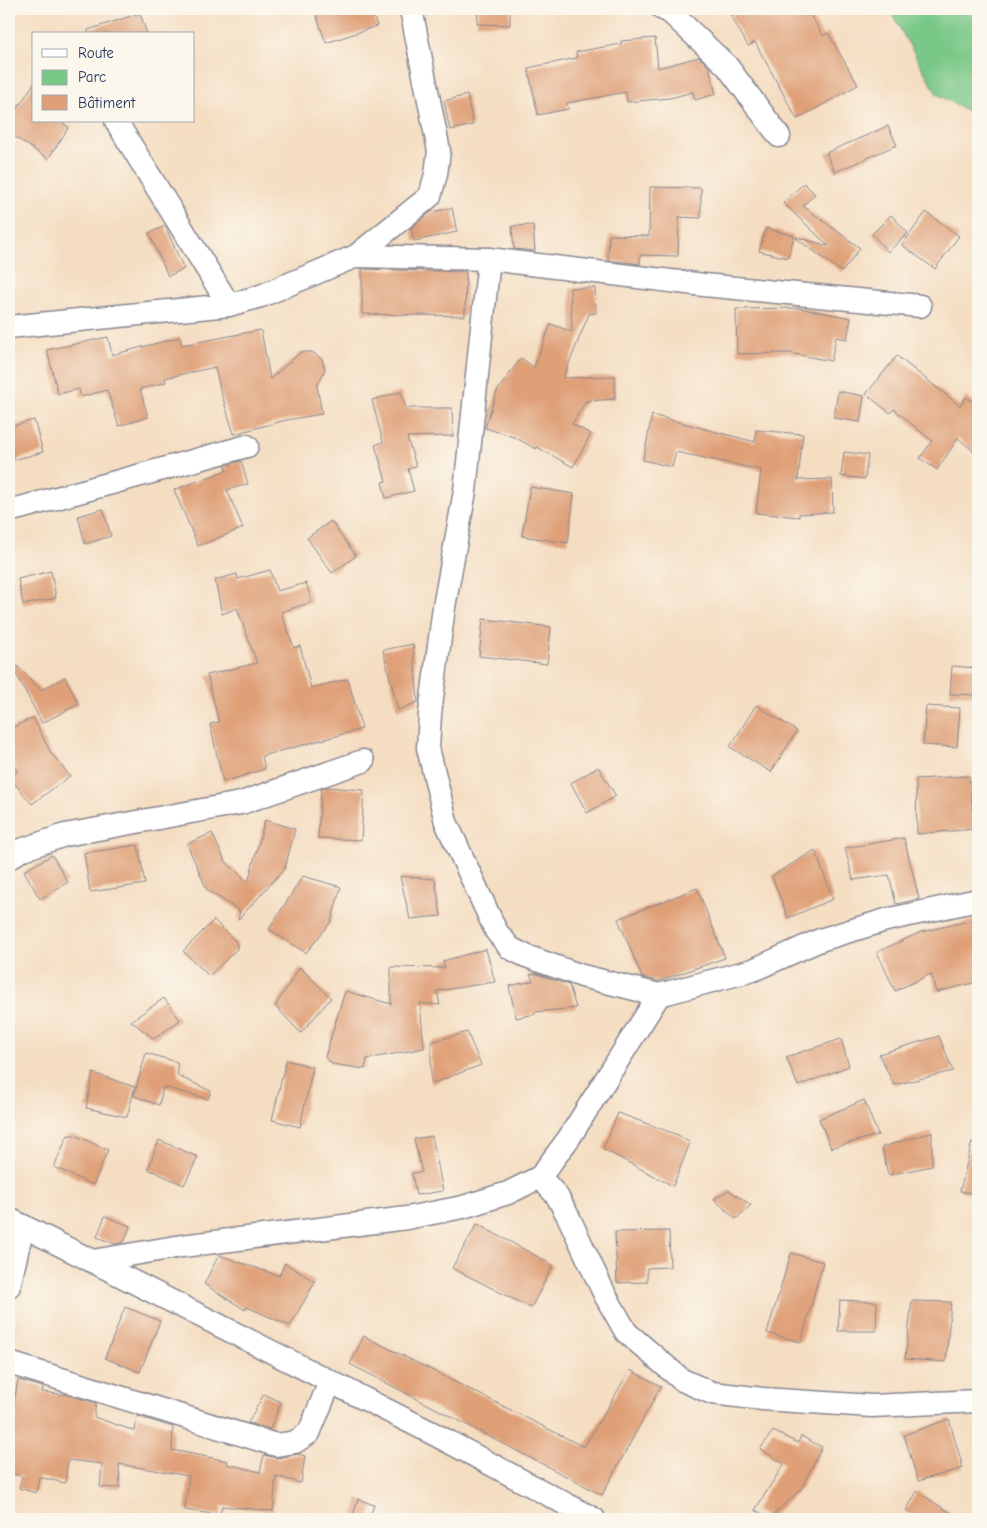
<svg xmlns="http://www.w3.org/2000/svg" width="987" height="1528" font-family="'Comic Neue',sans-serif">
	<rect width="100%" height="100%" fill="#fbf7ec"/>
	<filter id="ink" filterUnits="userSpaceOnUse"><feTurbulence type="fractalNoise" baseFrequency=".02" numOctaves="2"/><feDisplacementMap in="SourceGraphic" scale="10" xChannelSelector="R" yChannelSelector="G"/><feConvolveMatrix kernelMatrix="1 2 1 2 8 2 1 2 1" color-interpolation-filters="sRGB"/></filter>
	<filter id="wash" filterUnits="userSpaceOnUse"><feTurbulence type="fractalNoise" baseFrequency=".0096" numOctaves="4" result="noise"/><feDisplacementMap in="SourceGraphic" scale="20" xChannelSelector="R" yChannelSelector="G"/><feGaussianBlur stdDeviation="1.12" result="paint"/><feColorMatrix in="noise" values="0 0 0 0 0 0 0 0 0 0 0 0 0 0 0 0 0 1.4 0 .05"/><feComposite in="paint" operator="in"/></filter>
	<g filter="url(#wash)">
		<rect width="100%" height="100%" fill="#f4ddc1"/>
		<!-- green -->
		<polygon fill="#7ac887" stroke="#4a7c72" points="889,9 978,9 978,117 937,94"/>
		<g id="blocks">
			<!-- building -->
			<g fill="#dfa078">
				<polygon points="314,9 371,9 377,26 326,43"/>
				<polygon points="478,9 510,9 510,25 477,24"/>
				<polygon points="742,9 807,9 823,36 828,33 858,85 797,119 755,42 748,46 731,16"/>
				<polygon points="140,13 147,34 88,34 88,30"/>
				<polygon points="655,38 658,68 699,57 709,67 716,94 695,100 693,92 670,98 627,102 626,92 567,103 568,109 538,115 528,68 577,58 576,52 621,44 621,41"/>
				<polygon points="34,83 34,121 60,121 69,127 48,159 9,133 9,121"/>
				<polygon points="467,95 473,125 450,130 444,101"/>
				<polygon points="888,126 897,145 835,172 826,153"/>
				<polygon points="804,183 815,194 803,206 860,248 842,272 796,238 796,237 829,246 783,203"/>
				<polygon points="650,187 701,188 701,218 679,217 678,256 640,255 640,264 608,260 609,235 649,236"/>
				<polygon points="452,208 457,232 414,241 411,228 431,212"/>
				<polygon points="926,212 959,236 935,269 902,245"/>
				<polygon points="891,215 908,233 888,252 872,234"/>
				<polygon points="533,225 535,251 514,249 512,226"/>
				<polygon points="165,226 184,269 168,276 149,233"/>
				<polygon points="766,228 794,236 788,258 759,251"/>
				<polygon points="362,269 466,272 465,316 362,314"/>
				<polygon points="570,288 595,288 596,313 589,314 563,378 615,376 615,399 586,401 572,424 591,434 573,467 537,447 536,449 514,437 485,428 497,391 521,358 534,367 551,324 572,332"/>
				<polygon points="799,308 851,318 847,339 836,337 831,361 789,353 737,354 736,309"/>
				<polygon points="261,330 270,379 301,352 312,352 322,359 325,370 317,386 322,414 286,420 234,434 220,389 215,367 165,378 166,382 140,389 148,417 119,426 107,390 81,397 79,389 58,394 47,350 108,337 112,355 180,337 182,345"/>
				<polygon points="897,356 960,406 966,397 978,406 978,455 958,438 937,470 920,458 932,441 894,409 890,413 866,394"/>
				<polygon points="838,391 864,396 860,422 834,418"/>
				<polygon points="401,392 406,408 452,408 453,436 407,437 416,466 408,469 414,491 386,498 382,482 386,481 375,445 383,442 372,400"/>
				<polygon points="652,415 755,442 756,430 803,434 798,480 832,479 833,512 799,514 799,517 756,513 761,470 676,452 672,467 643,460"/>
				<polygon points="34,420 43,452 14,460 9,440 9,427"/>
				<polygon points="844,452 868,455 865,479 841,476"/>
				<polygon points="241,461 248,484 227,490 243,528 198,546 174,490 227,470 225,466"/>
				<polygon points="530,487 574,494 568,543 522,536"/>
				<polygon points="103,509 111,536 85,544 78,516"/>
				<polygon points="331,521 356,556 332,573 307,538"/>
				<polygon points="270,570 277,591 306,583 312,602 281,612 294,648 300,646 311,688 348,679 362,729 262,756 265,769 223,782 210,724 219,722 207,675 257,663 237,608 222,614 215,580 237,574 238,579"/>
				<polygon points="51,571 56,598 23,605 18,579"/>
				<polygon points="483,619 551,627 547,664 479,656"/>
				<polygon points="413,644 418,702 398,710 383,650"/>
				<polygon points="16,665 41,690 65,677 79,704 42,723 13,668"/>
				<polygon points="952,666 977,668 976,695 950,694"/>
				<polygon points="756,705 797,731 771,772 730,747"/>
				<polygon points="926,706 960,708 957,747 923,745"/>
				<polygon points="33,718 51,753 70,776 32,804 9,777 17,771 9,755 9,729"/>
				<polygon points="598,767 616,796 587,813 571,783"/>
				<polygon points="969,776 975,829 917,834 916,779"/>
				<polygon points="328,787 364,790 361,840 318,838 321,789"/>
				<polygon points="265,820 295,829 285,868 238,920 240,911 207,890 187,844 212,833 225,861 248,882"/>
				<polygon points="904,838 919,899 896,904 889,875 853,880 845,848"/>
				<polygon points="138,845 145,884 90,892 84,853"/>
				<polygon points="815,850 833,899 788,918 772,876"/>
				<polygon points="52,855 68,882 40,899 24,871"/>
				<polygon points="303,876 341,887 331,922 306,953 269,929"/>
				<polygon points="400,876 435,879 441,916 410,919"/>
				<polygon points="697,888 725,958 659,981 642,977 618,919"/>
				<polygon points="978,919 978,982 936,992 931,974 895,991 877,952 921,932"/>
				<polygon points="214,920 237,943 237,949 209,976 183,951"/>
				<polygon points="486,949 495,982 437,991 440,1005 420,1003 424,1048 367,1059 365,1069 332,1064 325,1057 345,991 391,1004 391,967 445,968 443,961"/>
				<polygon points="300,967 331,998 301,1033 275,1006"/>
				<polygon points="530,974 537,974 569,985 576,1008 535,1012 535,1014 516,1018 509,986 533,981"/>
				<polygon points="164,998 180,1020 154,1039 131,1021"/>
				<polygon points="467,1032 481,1065 431,1084 431,1042"/>
				<polygon points="939,1036 953,1071 894,1085 879,1054"/>
				<polygon points="841,1039 849,1066 798,1086 786,1057"/>
				<polygon points="146,1053 177,1062 178,1076 211,1091 208,1099 163,1087 159,1105 134,1096"/>
				<polygon points="286,1060 313,1067 300,1127 272,1120"/>
				<polygon points="93,1073 135,1087 127,1117 86,1108"/>
				<polygon points="864,1100 878,1135 831,1148 819,1119"/>
				<polygon points="618,1113 678,1135 690,1143 673,1186 603,1149"/>
				<polygon points="932,1132 932,1166 888,1175 882,1147"/>
				<polygon points="68,1135 75,1135 108,1150 93,1185 54,1167"/>
				<polygon points="432,1136 443,1191 416,1195 412,1173 422,1172 414,1139"/>
				<polygon points="159,1140 198,1157 184,1185 148,1169"/>
				<polygon points="972,1142 978,1143 978,1194 960,1191"/>
				<polygon points="729,1190 751,1205 736,1219 714,1199"/>
				<polygon points="105,1216 130,1226 124,1242 115,1244 97,1237"/>
				<polygon points="477,1224 553,1265 531,1308 452,1268"/>
				<polygon points="669,1231 670,1267 647,1268 647,1282 617,1283 615,1232"/>
				<polygon points="791,1253 823,1262 801,1342 767,1333"/>
				<polygon points="219,1255 279,1276 285,1263 315,1282 290,1326 247,1307 245,1310 204,1284"/>
				<polygon points="840,1300 877,1302 876,1331 838,1331"/>
				<polygon points="912,1301 951,1302 946,1362 905,1359"/>
				<polygon points="125,1307 160,1321 140,1372 105,1358"/>
				<polygon points="364,1336 584,1447 630,1370 661,1386 602,1495 350,1364"/>
				<polygon points="18,1380 43,1387 42,1392 68,1395 96,1403 94,1417 135,1431 137,1416 173,1427 172,1450 228,1461 227,1464 260,1472 264,1455 278,1458 298,1454 305,1456 301,1483 276,1476 273,1511 222,1506 220,1515 185,1510 189,1476 119,1464 120,1488 100,1487 102,1464 68,1460 65,1483 39,1477 36,1493 19,1488 22,1476 9,1473 9,1431"/>
				<polygon points="264,1394 281,1402 270,1429 248,1423"/>
				<polygon points="949,1419 963,1468 918,1481 904,1435"/>
				<polygon points="773,1431 798,1443 801,1436 822,1447 801,1489 770,1518 755,1510 784,1464 760,1449"/>
				<polygon points="917,1491 938,1505 961,1519 920,1519 906,1511"/>
				<polygon points="358,1499 374,1505 369,1519 352,1519"/>
			</g>
		</g>
	</g>
	<g filter="url(#ink)">
		<use href="#blocks" fill-opacity="0" stroke="#888690" stroke-width="1"/>
		<g fill="none" stroke-linecap="round" stroke-linejoin="round">
			<defs>
				<g id="minor">
					<polyline points="663,9 670,12 727,66 779,136"/>
					<polyline points="116,121 229,305"/>
					<polyline points="356,256 489,259 704,285 920,306"/>
					<polyline points="489,259 465,491 444,607 430,714 428,748 446,822 496,931 510,948 526,956 582,976 659,995 753,970 820,940 886,920 978,900"/>
					<polyline points="9,327 229,305 261,296 356,256 430,196 436,174 439,151 411,9"/>
					<polyline points="9,511 247,446"/>
					<polyline points="9,858 21,850 65,835 241,803 363,761"/>
					<polyline points="540,1177 557,1196 569,1218 605,1295 626,1332 682,1380 712,1393 763,1399 872,1406 978,1401"/>
					<polyline points="9,1219 434,1434 594,1519"/>
					<polyline points="92,1261 182,1246 407,1218 463,1207 508,1193 540,1177 569,1138 659,995"/>
					<polyline points="9,1286 23,1226"/>
					<polyline points="9,1363 276,1445 295,1442 309,1433 330,1382"/>
				</g>
			</defs>
			<!-- minor casing -->
			<use href="#minor" stroke="#888690" stroke-width="25"/>
			<!-- minor -->
			<use href="#minor" stroke="#fff" stroke-width="22"/>
		</g>
	</g>
	<!-- margin -->
	<rect width="987" height="1528" fill="none" stroke="#fbf7ec" stroke-width="30"/>
	<!-- legend -->
	<rect x="32" y="32" width="162" height="90" fill="#fbf7ec" stroke="#a1a7b3"/>
	<rect x="42" y="49" width="25" height="8" fill="#ffffff" stroke="#a1a7b3"/>
	<text x="78" y="58" font-size="15" fill="#1b2f5e">Route</text>
	<rect x="42" y="70" width="25" height="15" fill="#7ac887" stroke="#a1a7b3"/>
	<text x="78" y="82" font-size="15" fill="#1b2f5e">Parc</text>
	<rect x="42" y="95" width="25" height="15" fill="#dfa078" stroke="#a1a7b3"/>
	<text x="78" y="108" font-size="15" fill="#1b2f5e">Bâtiment</text>
</svg>
